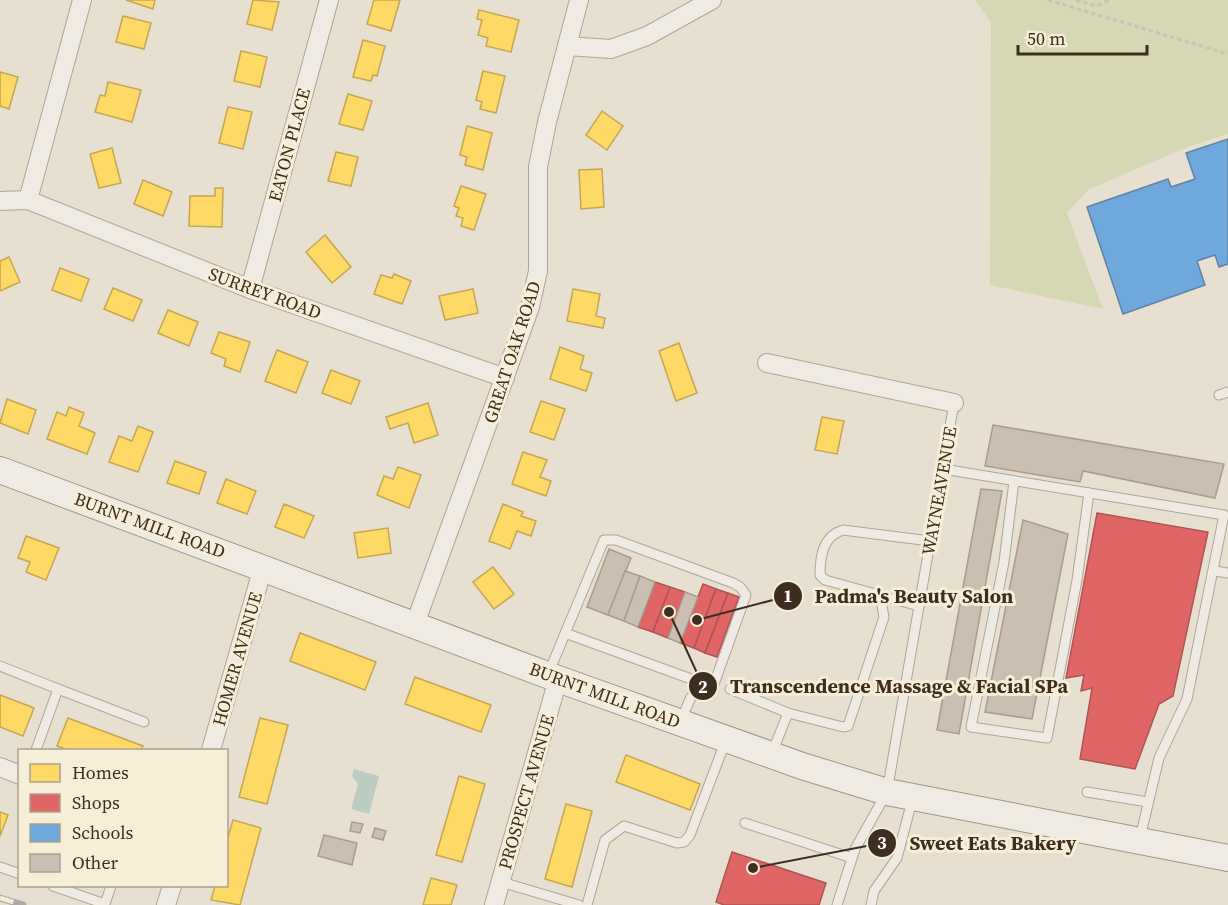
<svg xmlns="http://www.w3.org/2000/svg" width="1228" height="905" font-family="'Source Serif 4',serif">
	<rect width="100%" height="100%" fill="#e7e0d1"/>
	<!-- green -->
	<polygon fill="#d6d7b3" points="975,0 1228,0 1228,134 1185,148 1088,190 1067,213 1103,309 990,285 991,23"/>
	<!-- water -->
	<polygon fill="#bcccc2" points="354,769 379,776 369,814 351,809 358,784 352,776"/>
	<!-- homes -->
	<g fill="#ffd966" stroke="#c5a651" stroke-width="1.5">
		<polygon points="126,0 155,0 153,9"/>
		<polygon points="253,0 279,2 272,30 247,24"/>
		<polygon points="374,0 400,0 391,31 367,24"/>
		<polygon points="479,10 519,20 511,52 486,46 488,38 478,35 482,20 477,19"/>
		<polygon points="123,16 151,23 144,49 116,42"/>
		<polygon points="363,40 385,46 377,76 373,75 371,81 353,77"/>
		<polygon points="241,51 267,57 260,87 234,81"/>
		<polygon points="483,71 505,76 496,113 480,109 482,102 476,100"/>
		<polygon points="0,72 18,77 9,109 0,106"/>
		<polygon points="108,82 141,90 132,122 95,112 100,95 105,96"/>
		<polygon points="348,94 372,101 363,130 339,124"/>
		<polygon points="228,107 252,112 243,149 219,143"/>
		<polygon points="602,111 623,126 607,150 586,135"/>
		<polygon points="467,126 492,133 483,170 465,165 467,157 460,155"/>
		<polygon points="112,148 121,183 99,188 90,154"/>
		<polygon points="336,152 358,157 351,186 328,181"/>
		<polygon points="602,169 604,207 581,209 579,170"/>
		<polygon points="143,180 172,192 163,216 134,204"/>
		<polygon points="461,186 486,194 474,230 461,226 463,218 456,216 459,208 454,206"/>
		<polygon points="215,188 223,188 222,227 189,226 190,196 215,196"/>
		<polygon points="325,235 351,267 332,283 306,252"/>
		<polygon points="9,257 20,282 0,291 0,261"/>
		<polygon points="60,268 89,279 81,301 52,290"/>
		<polygon points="394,274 411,281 402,304 374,294 381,275 392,278"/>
		<polygon points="113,288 142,300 133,321 104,309"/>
		<polygon points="473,289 478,313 445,320 439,296"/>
		<polygon points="573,289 600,294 596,316 605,318 603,328 567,321"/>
		<polygon points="168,310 198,322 189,346 158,333"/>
		<polygon points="219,332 250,342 240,372 224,366 226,359 211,353"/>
		<polygon points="679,343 697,393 676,401 659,351"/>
		<polygon points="560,347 584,356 580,369 592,373 586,391 550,379"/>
		<polygon points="277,350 308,362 296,393 265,381"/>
		<polygon points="331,370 360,381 351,404 322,393"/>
		<polygon points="7,399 36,410 28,434 0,423"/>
		<polygon points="541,401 565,409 554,440 530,432"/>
		<polygon points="428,403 438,435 414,443 408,423 390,429 386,417"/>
		<polygon points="69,407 84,413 79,426 95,433 87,454 47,439 57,412 66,416"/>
		<polygon points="822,417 844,421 837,454 815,450"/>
		<polygon points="138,426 153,432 138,472 109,462 119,436 132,441"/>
		<polygon points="523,452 547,460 540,477 551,481 546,496 512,484"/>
		<polygon points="175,461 206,472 199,494 167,483"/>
		<polygon points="398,467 421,475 409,508 377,495 384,476 393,479"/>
		<polygon points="226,479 256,491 247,514 217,503"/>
		<polygon points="284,504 314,516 304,538 275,527"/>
		<polygon points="503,504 523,512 521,516 536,521 531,536 517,531 510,549 489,541"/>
		<polygon points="388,528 391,553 358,558 354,533"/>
		<polygon points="26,536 59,548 46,580 26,572 30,562 18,558"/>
		<polygon points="493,567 514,594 494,609 473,582"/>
		<polygon points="300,633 376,662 365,690 290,661"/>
		<polygon points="415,677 491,705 481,732 405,704"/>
		<polygon points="0,695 34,708 23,736 0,727"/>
		<polygon points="68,718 143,746 141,750 68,750 57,746"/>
		<polygon points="260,718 288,725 267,804 239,797"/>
		<polygon points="626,755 700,784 690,810 616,782"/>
		<polygon points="459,776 485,784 462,862 436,855"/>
		<polygon points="566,804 592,811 572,887 545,879"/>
		<polygon points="0,812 8,815 0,836"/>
		<polygon points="233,820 261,828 240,905 211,900 215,886 226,886 226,844"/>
		<polygon points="431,878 457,885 451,905 423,905"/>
	</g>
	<!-- shops -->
	<g fill="#e06666" stroke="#af5551" stroke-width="1.5">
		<polygon points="1097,513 1208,532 1173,696 1159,704 1135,769 1080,759 1092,688 1081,691 1084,675 1066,678"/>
		<polygon points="655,582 670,587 653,632 638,627"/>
		<polygon points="703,584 716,589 694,648 680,643"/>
		<polygon points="670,587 685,592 668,638 653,632"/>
		<polygon points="716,589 728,593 705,653 694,648"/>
		<polygon points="728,593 739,597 717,657 705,653"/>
		<polygon points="732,852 826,883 819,905 724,905 716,902"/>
	</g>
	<!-- schools -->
	<polygon fill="#6fa8dc" stroke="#6083a4" stroke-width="1.5" points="1228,139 1228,264 1219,267 1215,255 1197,261 1205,285 1123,314 1087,207 1168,179 1171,187 1195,179 1186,153"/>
	<!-- building -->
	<g fill="#cbbfb2" stroke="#a89c90" stroke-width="1.5">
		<polygon points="993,425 1224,464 1215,498 1083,471 1080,482 985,466"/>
		<polygon points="981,489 1002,491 959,734 937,730"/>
		<polygon points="1023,520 1068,534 1032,719 985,712"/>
		<polygon points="609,549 631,558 608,615 587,607"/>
		<polygon points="625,571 640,576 624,621 608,615"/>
		<polygon points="640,576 655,582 638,627 624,621"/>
		<polygon points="685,592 698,597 680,643 668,638"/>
		<polygon points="352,822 363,824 360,833 350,831"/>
		<polygon points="375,828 386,831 383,840 372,837"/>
		<polygon points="324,835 357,843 352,865 318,856"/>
	</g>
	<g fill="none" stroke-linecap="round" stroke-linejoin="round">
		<defs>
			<g id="lane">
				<polyline points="1219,395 1228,392"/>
				<polyline points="943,469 1224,515 1187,699 1159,758 1140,838"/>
				<polyline points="1014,481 1004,562 971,727 1047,738 1077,580 1089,493"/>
				<polyline points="1215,571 1228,573"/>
				<path d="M919 606 825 580 820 575C820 556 823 536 843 530L930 541"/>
				<polyline points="565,633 713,687"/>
				<polyline points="0,666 58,689 36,750"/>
				<polyline points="549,672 604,540 616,540 733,583 740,587 746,595 713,687 691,697 681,720"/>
				<polyline points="58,689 144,722"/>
				<polyline points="730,689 788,713"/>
				<polyline points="772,753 788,713 843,727 848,726 884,617 880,595"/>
				<polyline points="1087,792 1148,802"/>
				<polyline points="745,823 852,858"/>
				<polyline points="0,867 20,874"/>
				<polyline points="501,882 579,905"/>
				<polyline points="53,886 105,904 111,886"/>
				<polyline points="587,905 605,840 624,826 677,843 684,842 690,835 726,740"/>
				<polyline points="837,905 855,849 887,792 954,403"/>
				<polyline points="871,905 874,891 897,858 913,797"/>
			</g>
			<g id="street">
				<polyline points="567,46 611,49 647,36 712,0"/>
				<polyline points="28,200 82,0"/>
				<polyline points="0,201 28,200 250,289 505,378"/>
				<polyline points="250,289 329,0"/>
				<polyline points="767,363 954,403"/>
				<polyline points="415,624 530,307 538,271 538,167 547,122 579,0"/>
				<polyline points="211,750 263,567"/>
				<polyline points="0,767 20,775"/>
				<polyline points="166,905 172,886"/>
				<polyline points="494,905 558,679"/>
			</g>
			<polyline id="secondary" points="0,470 558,679 802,766 887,792 1228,858"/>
		</defs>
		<!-- lane casing -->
		<use href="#lane" stroke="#ada599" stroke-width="11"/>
		<!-- street casing -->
		<use href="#street" stroke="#ada599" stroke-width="20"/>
		<!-- secondary casing -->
		<use href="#secondary" stroke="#9c958a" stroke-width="28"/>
		<!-- path -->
		<g stroke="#c8c2b9" stroke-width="3" stroke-dasharray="4.5 3" stroke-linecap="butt">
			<polyline points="1048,0 1228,54"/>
			<polyline points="1076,0 1096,6 1110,0"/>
		</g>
		<!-- lane -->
		<use href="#lane" stroke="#efebe3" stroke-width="9"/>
		<!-- street -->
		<use href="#street" stroke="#efebe3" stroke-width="18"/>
		<!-- secondary -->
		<use href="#secondary" stroke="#efebe3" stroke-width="26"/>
		<defs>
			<polyline id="rail" points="0,898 23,905"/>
		</defs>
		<!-- rail casing -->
		<use href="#rail" stroke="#afaaa2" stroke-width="7"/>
		<!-- rail -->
		<use href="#rail" stroke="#f7eed8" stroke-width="4.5" stroke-dasharray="14" stroke-linecap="butt"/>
	</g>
	<g text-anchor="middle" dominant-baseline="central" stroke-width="6" stroke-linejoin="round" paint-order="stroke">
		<!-- street labels -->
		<g font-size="18" fill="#3d2e20" stroke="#f7eed8">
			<text transform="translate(289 145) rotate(-75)">EATON PLACE</text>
			<text transform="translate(265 293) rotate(20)">SURREY ROAD</text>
			<text transform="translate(512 352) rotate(-72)">GREAT OAK ROAD</text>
			<text transform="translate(939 491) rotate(-80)">WAYNEAVENUE</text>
			<text transform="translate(150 525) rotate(20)">BURNT MILL ROAD</text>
			<text transform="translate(237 659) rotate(-74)">HOMER AVENUE</text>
			<text transform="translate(605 695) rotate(20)">BURNT MILL ROAD</text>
			<text transform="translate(526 792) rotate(-74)">PROSPECT AVENUE</text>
		</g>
	</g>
	<!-- callouts -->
	<path fill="none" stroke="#3d2e20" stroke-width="2" d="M697 620L788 596M669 612L703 686M753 868L882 843"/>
	<g fill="#3d2e20" stroke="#f7eed8" stroke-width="2">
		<circle cx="697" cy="620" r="6"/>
		<circle cx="669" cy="612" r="6"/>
		<circle cx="753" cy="868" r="6"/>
		<circle cx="788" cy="596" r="15"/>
		<circle cx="703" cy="686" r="15"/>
		<circle cx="882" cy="843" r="15"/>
	</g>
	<g font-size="18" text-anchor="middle" font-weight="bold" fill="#fff">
		<text x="788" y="602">1</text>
		<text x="703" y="693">2</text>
		<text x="882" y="849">3</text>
	</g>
	<g font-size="20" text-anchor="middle" font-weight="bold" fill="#3d2e20" stroke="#f7eed8" stroke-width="6" stroke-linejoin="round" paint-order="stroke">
		<text x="914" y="603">Padma's Beauty Salon</text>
		<text x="899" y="693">Transcendence Massage &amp; Facial SPa</text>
		<text x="993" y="850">Sweet Eats Bakery</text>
	</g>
	<!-- legend -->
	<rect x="18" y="749" width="210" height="138" fill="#f7eed8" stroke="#ada18e" stroke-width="1.5"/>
	<rect x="30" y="764" width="30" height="18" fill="#ffd966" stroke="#ada18e" stroke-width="1.5"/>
	<text x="72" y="779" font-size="18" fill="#3d2e20">Homes</text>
	<rect x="30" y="794" width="30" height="18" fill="#e06666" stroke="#ada18e" stroke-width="1.5"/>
	<text x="72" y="809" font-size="18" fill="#3d2e20">Shops</text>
	<rect x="30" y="824" width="30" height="18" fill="#6fa8dc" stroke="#ada18e" stroke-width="1.5"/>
	<text x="72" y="839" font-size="18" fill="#3d2e20">Schools</text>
	<rect x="30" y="854" width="30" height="18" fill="#cbbfb2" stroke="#ada18e" stroke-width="1.5"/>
	<text x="72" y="869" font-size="18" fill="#3d2e20">Other</text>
	<!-- scale -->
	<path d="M1018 45v9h129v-9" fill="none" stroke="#3d2e20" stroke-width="3"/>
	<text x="1027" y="45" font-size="18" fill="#3d2e20" stroke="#f7eed8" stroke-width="4.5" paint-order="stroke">50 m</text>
</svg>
